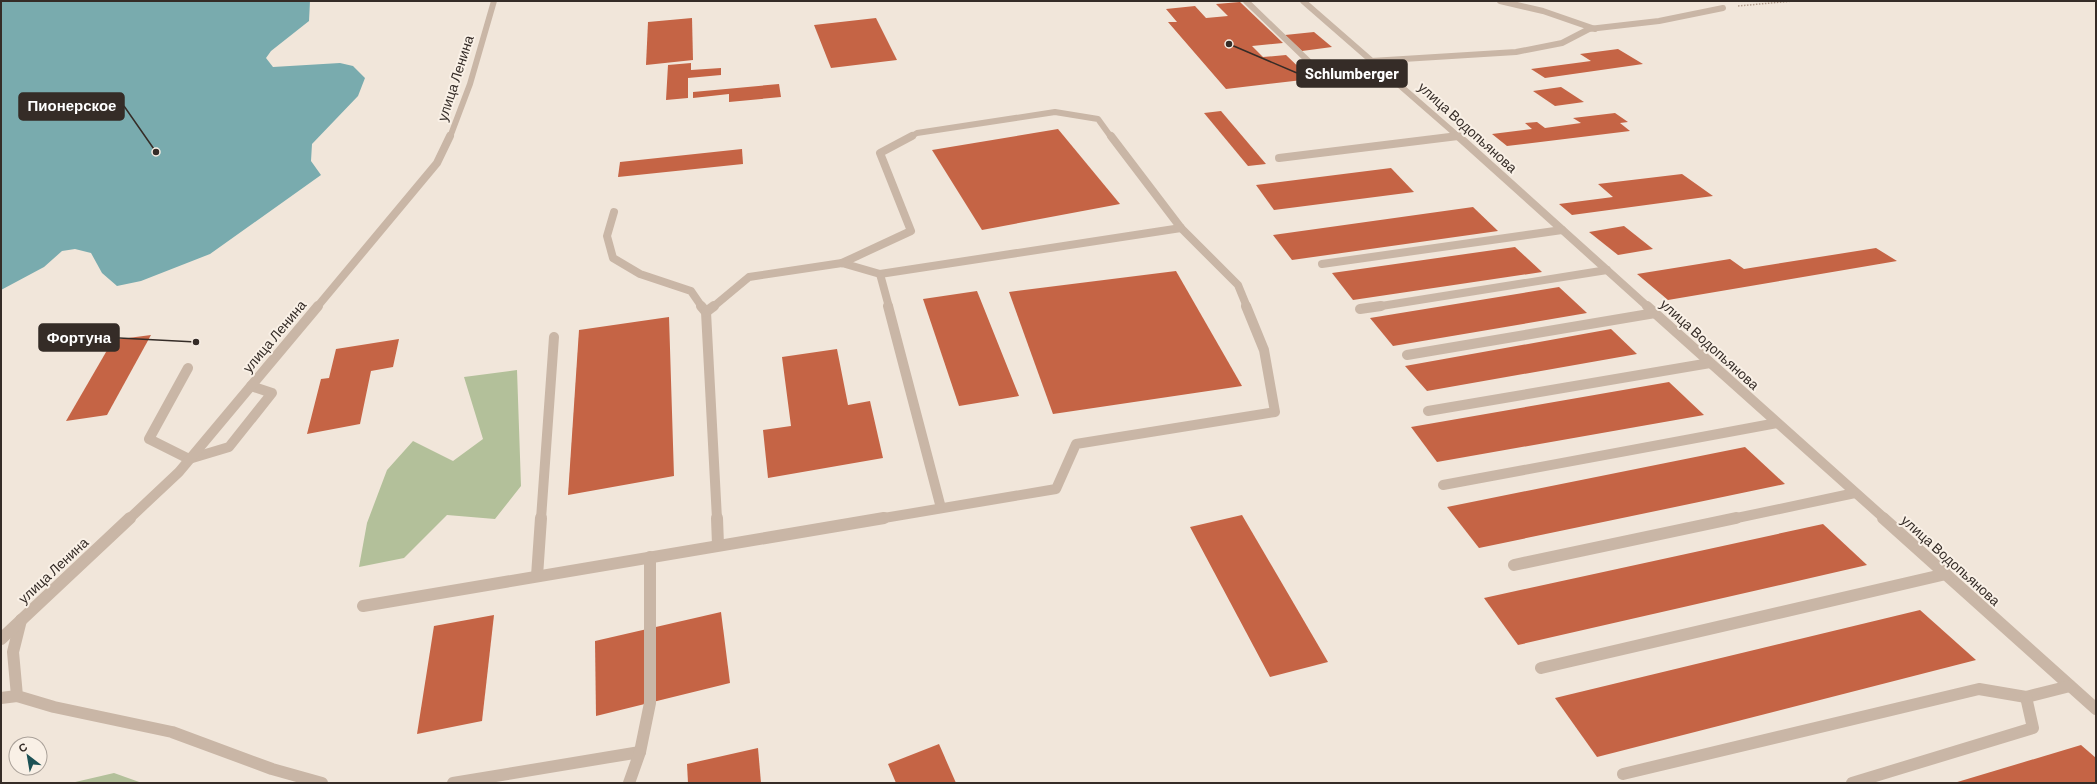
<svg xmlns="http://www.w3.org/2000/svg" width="2097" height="784" font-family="Barlow,sans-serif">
	<rect width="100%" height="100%" fill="#f1e6da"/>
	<!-- green -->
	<g fill="#b3c09a">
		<polygon points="517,370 521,486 495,519 447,515 404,558 359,567 367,523 387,470 413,441 453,461 483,439 464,377"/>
		<polygon points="114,773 142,783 71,783"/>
	</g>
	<!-- water -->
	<polygon fill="#79abae" points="1,1 310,1 309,21 271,51 266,58 273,67 340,63 353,66 365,78 358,96 312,144 311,161 321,175 210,254 141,281 117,286 102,273 91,253 75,249 62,251 44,267 1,290"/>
	<!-- building -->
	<g fill="#c56445">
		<polygon points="1240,2 1283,43 1252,46 1263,57 1286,55 1311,79 1226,89 1168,22 1177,22 1166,9 1195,6 1206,18 1228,16 1216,4"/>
		<polygon points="692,18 693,60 646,65 648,22"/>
		<polygon points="876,18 897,60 831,68 814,25"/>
		<polygon points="1314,32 1332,47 1302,51 1285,35"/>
		<polygon points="1618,49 1643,64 1545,78 1531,69 1591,61 1580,54"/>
		<polygon points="691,63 691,70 721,68 721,75 688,78 688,98 666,100 668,65"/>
		<polygon points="779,84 781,97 729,102 729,94 693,98 693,92"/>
		<polygon points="1561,87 1584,102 1555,106 1533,91"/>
		<polygon points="1221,111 1266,164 1248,166 1204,113"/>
		<polygon points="1615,113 1628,122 1620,123 1630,131 1507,146 1492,134 1532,129 1525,123 1537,122 1545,128 1581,123 1573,118"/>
		<polygon points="1058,129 1120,204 982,230 932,150"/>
		<polygon points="742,149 743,164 618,177 620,162"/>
		<polygon points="1391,168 1414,192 1274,210 1256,185"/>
		<polygon points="1682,174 1713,196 1572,215 1559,204 1613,197 1598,184"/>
		<polygon points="1473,207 1498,231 1292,260 1273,235"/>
		<polygon points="1624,226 1653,249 1618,255 1589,232"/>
		<polygon points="1515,247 1542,272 1353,300 1332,273"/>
		<polygon points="1876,248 1897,261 1668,300 1637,274 1730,259 1744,269"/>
		<polygon points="1176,271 1242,386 1053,414 1009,292"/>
		<polygon points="1559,287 1587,313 1393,346 1370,318"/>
		<polygon points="977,291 1019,396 959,406 923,299"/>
		<polygon points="669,317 674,476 568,495 579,330"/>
		<polygon points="1611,329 1637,354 1427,391 1405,366"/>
		<polygon points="151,335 107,415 66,421 113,340"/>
		<polygon points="399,339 393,367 371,371 360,424 307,434 321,379 329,378 336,349"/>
		<polygon points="837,349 848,405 870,401 883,458 768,478 763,430 791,426 782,357"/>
		<polygon points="1669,382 1704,415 1437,462 1411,427"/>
		<polygon points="1745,447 1785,484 1479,548 1447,507"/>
		<polygon points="1242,515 1328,662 1270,677 1190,527"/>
		<polygon points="1823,524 1867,565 1518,645 1484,598"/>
		<polygon points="1920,610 1976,660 1597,757 1555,698"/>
		<polygon points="721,612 730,683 596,716 595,641"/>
		<polygon points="494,615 482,721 417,734 434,626"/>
		<polygon points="939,744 956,783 896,783 888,764"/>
		<polygon points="2081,745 2096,758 2096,783 1954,783"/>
		<polygon points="758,748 761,783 688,783 687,764"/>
	</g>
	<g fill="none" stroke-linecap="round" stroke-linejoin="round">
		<!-- path -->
		<g stroke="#b5a090" stroke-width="1.5" stroke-dasharray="1.5 1.5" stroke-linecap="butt">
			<polyline points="1913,1 1920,1"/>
			<polyline points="2016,1 2021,1"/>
			<polyline points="1738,6 1793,1"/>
		</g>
		<!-- minor-far3 -->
		<g stroke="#c9b6a6" stroke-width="6">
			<polyline points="1246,1 1328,80"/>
			<polyline points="1303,1 1459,137"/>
			<polyline points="1500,1 1543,11 1595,29"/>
			<polyline points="1371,61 1516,52 1562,43 1589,29 1659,21 1723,8"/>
			<polyline points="450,137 470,84 494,1"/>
			<polyline points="910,137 917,133 1055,112 1098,119 1111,137"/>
			<polyline points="1453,137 1458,136"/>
		</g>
		<!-- minor-far2 -->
		<g stroke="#c9b6a6" stroke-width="8">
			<polyline points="1111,136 1181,228 1238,285 1247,307"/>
			<polyline points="1458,136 1648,307"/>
			<polyline points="1279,158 1458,136"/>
			<polyline points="614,212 607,236 613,258 640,274 691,291 702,307"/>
			<polyline points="842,263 911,231 880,153 912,136"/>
			<polyline points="1322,264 1562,230"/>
			<polyline points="880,274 889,307"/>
			<polyline points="317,307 437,163 450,136"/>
			<polyline points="713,307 749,277 842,263 880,274 1181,228"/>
			<polyline points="1375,307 1607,270"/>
		</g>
		<!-- minor-far1 -->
		<g stroke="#c9b6a6" stroke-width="10">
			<polyline points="701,306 706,312 717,519"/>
			<polyline points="888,306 941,508"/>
			<polyline points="1647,306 1885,519"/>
			<polyline points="1360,309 1381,306"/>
			<polyline points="706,312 714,306"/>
			<polyline points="1407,355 1655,313"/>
			<polyline points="188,368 149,439 189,459 229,447 272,393 251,386"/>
			<polyline points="1428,411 1710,363"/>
			<polyline points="1443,485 1777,423"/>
			<polyline points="129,519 179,472 318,306"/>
			<polyline points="541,519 554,337"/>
			<polyline points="878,519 1056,489 1076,444 1275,412 1264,350 1246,306"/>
			<polyline points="1732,519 1855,493"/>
		</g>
		<!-- minor -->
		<g stroke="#c9b6a6" stroke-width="12">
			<polyline points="717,518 718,545"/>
			<polyline points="1883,518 2096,709"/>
			<polyline points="1514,565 1736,518"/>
			<polyline points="537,576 541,518"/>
			<polyline points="363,606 884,518"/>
			<polyline points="21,620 13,652 17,696 54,707 172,732 272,769 322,783"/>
			<polyline points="1,639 130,518"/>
			<polyline points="1541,668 1946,574"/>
			<polyline points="1,698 17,696"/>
			<polyline points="1623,774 1979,689 2026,697 2070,686"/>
			<polyline points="453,783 640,752"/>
			<polyline points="629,783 640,752 650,703 650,557"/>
			<polyline points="1852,783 2033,728 2026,697"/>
		</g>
	</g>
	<g text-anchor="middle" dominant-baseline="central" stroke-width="4" stroke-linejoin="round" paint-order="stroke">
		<!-- street labels -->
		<g font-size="14" fill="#352c27" stroke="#f9f0e6">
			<text transform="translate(455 78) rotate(-72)">улица Ленина</text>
			<text transform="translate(1468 127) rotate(42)">улица Водопьянова</text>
			<text transform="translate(274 336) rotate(-50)">улица Ленина</text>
			<text transform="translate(1710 344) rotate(42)">улица Водопьянова</text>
			<text transform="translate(1951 560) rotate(42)">улица Водопьянова</text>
			<text transform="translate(53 570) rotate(-43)">улица Ленина</text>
		</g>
	</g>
	<!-- callouts -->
	<path fill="none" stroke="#352c27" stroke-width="1.5" d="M1229 44L1297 73M156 152L124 106M196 342L119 338"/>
	<g fill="#352c27" stroke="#f9f0e6" stroke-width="1.5">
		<circle cx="1229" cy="44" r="4"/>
		<circle cx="156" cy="152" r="4"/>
		<circle cx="196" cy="342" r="4"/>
	</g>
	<g fill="#352c27" stroke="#352c27" stroke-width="1.5">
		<rect x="1297" y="60" width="110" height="27" rx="4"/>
		<rect x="19" y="93" width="105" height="27" rx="4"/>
		<rect x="39" y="324" width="80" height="27" rx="4"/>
	</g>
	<g font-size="15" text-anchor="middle" font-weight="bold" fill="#fff">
		<text x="1352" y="79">Schlumberger</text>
		<text x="72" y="111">Пионерское</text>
		<text x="79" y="343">Фортуна</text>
	</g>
	<!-- border -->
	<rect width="2097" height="784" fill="none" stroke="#352c27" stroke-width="4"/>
	<!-- north arrow -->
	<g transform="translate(28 756) rotate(329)"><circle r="19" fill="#f9f0e6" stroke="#aba29a"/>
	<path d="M0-3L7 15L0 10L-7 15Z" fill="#1d5256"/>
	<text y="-6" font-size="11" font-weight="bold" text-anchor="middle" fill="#352c27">С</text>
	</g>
</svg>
